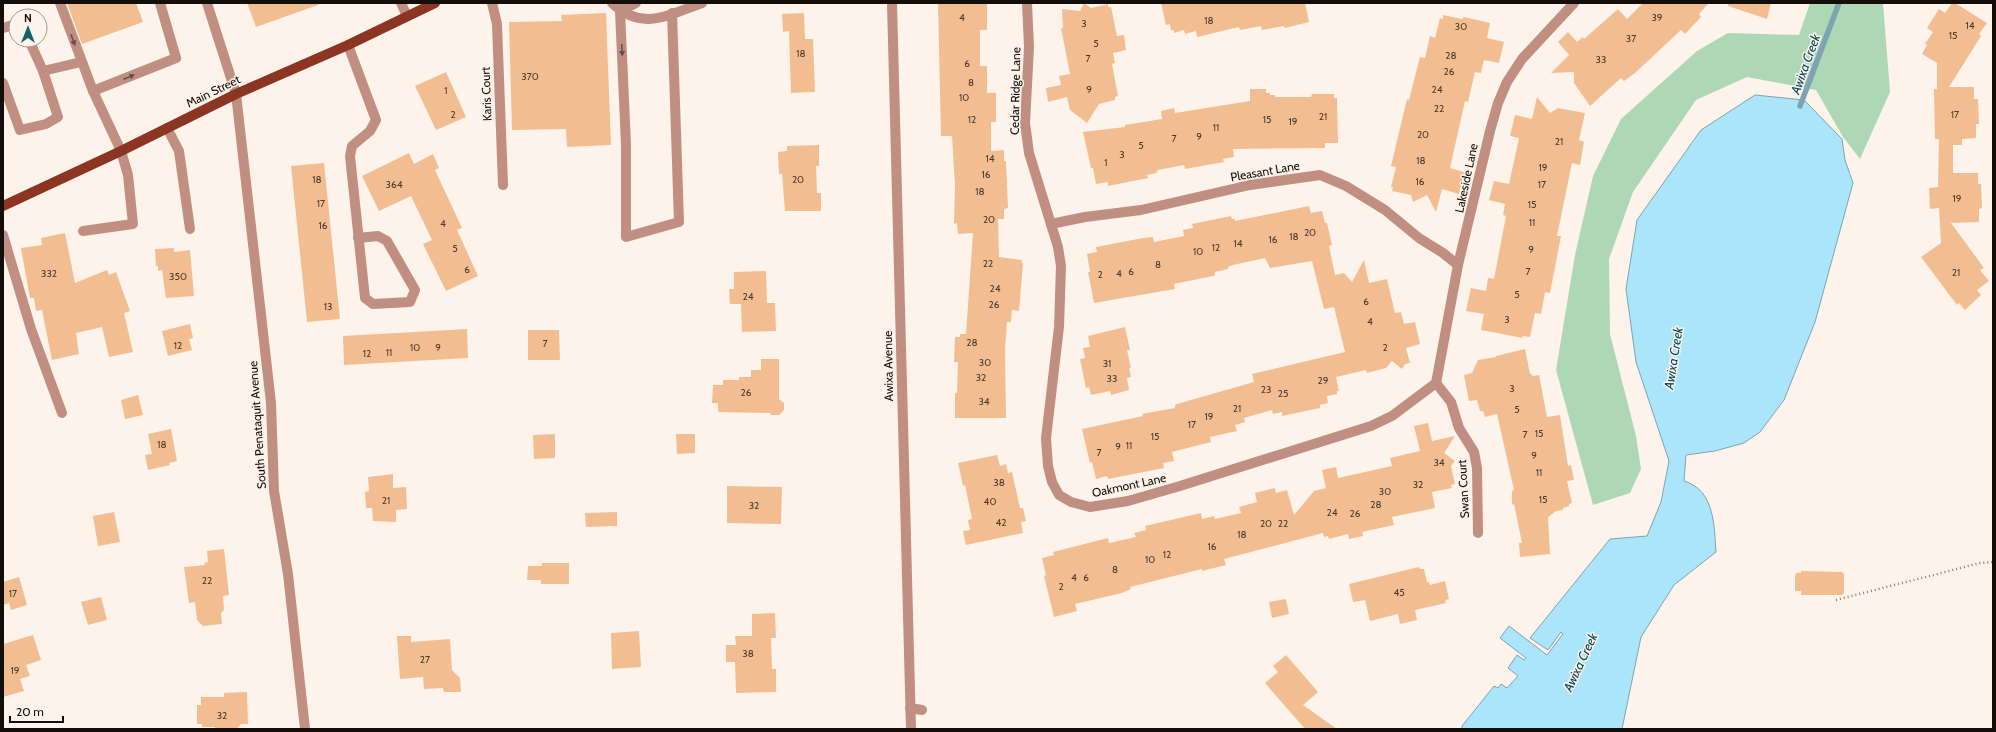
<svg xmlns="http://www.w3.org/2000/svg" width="1996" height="732" font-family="Cabin,sans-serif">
	<rect width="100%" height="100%" fill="#fdf3ea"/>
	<!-- green -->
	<polygon fill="#aed8b5" points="1810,3 1883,3 1890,92 1860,159 1843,137 1816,90 1747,77 1696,100 1633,192 1609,259 1610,334 1636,436 1641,469 1630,493 1593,505 1556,370 1575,255 1593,176 1621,119 1697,51 1728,33 1799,35"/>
	<!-- water -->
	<path fill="#aae5fb" stroke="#7da4b2" d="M1755 95 1804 100 1842 139 1845 160 1853 183 1815 322 1784 400 1760 432 1744 443 1715 451 1686 455 1684 481C1715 490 1714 526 1716 552L1674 585 1641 637 1622 729H1462V726L1494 686 1498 688 1501 684 1507 688 1518 676 1508 668 1517 655 1524 660 1526 658 1500 638 1509 626 1547 655 1563 634 1561 632 1548 650 1530 638 1610 539 1647 536 1661 502 1669 461 1636 362 1626 289 1637 220 1701 130Z"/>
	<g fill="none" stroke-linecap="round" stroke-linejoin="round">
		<!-- stream -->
		<polyline stroke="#7da4b2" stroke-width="5.5" points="1800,106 1839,3"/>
	</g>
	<!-- building -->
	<g fill="#f3bd92">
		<polygon points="67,3 136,3 143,22 82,44"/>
		<polygon points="247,3 317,3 318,5 256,27"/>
		<polygon points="938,3 987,3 987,30 980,30 980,66 987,66 987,93 996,93 996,122 991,122 991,151 1004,150 1004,161 1006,161 1008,208 1004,209 1004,219 998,219 999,257 1022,260 1021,262 1023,263 1019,311 1012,310 1011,322 1007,322 1005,349 1006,418 955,418 955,393 957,393 958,362 954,362 955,337 960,337 960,334 966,334 973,233 958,234 957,223 954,224 955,185 952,136 941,136"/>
		<polygon points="1084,3 1091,8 1108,4 1108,7 1111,7 1117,36 1124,35 1126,50 1113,53 1115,63 1112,64 1118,96 1115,97 1115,100 1099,104 1087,123 1070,110 1067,97 1048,102 1046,88 1061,85 1059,76 1070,74 1061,28 1063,28 1062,9 1080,11"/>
		<polygon points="1161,3 1305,3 1309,22 1285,28 1284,26 1262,30 1261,26 1240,30 1239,27 1197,37 1196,31 1185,34 1184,30 1174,33 1174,30 1171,30 1170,24 1166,25"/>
		<polygon points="1643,3 1709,3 1699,14 1701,17 1685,34 1681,30 1635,73 1624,81 1621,78 1590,106 1574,83 1574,72 1551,73 1569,55 1558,42 1568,32 1577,42 1583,37 1584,39 1618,9 1627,19"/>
		<polygon points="1728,3 1771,3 1767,19 1728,6"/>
		<polygon points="1952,3 1955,3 1987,23 1979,34 1981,36 1949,87 1974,87 1974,99 1978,99 1979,124 1976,124 1976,138 1962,139 1962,145 1953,145 1953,173 1978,173 1978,184 1981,184 1982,208 1979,209 1979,222 1951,223 1984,268 1980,270 1989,281 1977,290 1981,295 1965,310 1959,303 1957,305 1921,257 1941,243 1939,208 1930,209 1929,188 1938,187 1939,139 1935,139 1934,89 1937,89 1937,63 1922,54 1927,45 1925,44 1933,32 1927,28 1939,9 1945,13"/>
		<polygon points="606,13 611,145 567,147 566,129 512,130 509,22 562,21 561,15"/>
		<polygon points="804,13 805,39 813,39 815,92 791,93 789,31 783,32 782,14"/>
		<polygon points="1443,15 1462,19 1464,17 1490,23 1487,38 1504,42 1499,63 1484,60 1481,73 1475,72 1468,102 1465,101 1450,168 1464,172 1459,194 1442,189 1436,212 1427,195 1413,202 1411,195 1392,191 1393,187 1391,187 1396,167 1391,166 1407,99 1409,100 1420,57 1425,58 1430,36 1435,38 1440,18 1443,19"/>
		<polygon points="446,72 466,117 436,130 415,86"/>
		<polygon points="1250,89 1266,89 1266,93 1270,93 1270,95 1275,95 1275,97 1311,97 1312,94 1334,94 1334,98 1337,98 1338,143 1325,143 1325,148 1233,149 1234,157 1223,159 1224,162 1185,169 1184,165 1158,170 1156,173 1147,175 1148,178 1108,186 1108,182 1096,184 1093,168 1091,168 1083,132 1125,127 1125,125 1162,119 1161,111 1174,108 1175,113 1250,101"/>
		<polygon points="1537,97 1550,113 1558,108 1585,113 1579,140 1584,142 1580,165 1572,163 1557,236 1561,236 1550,293 1545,292 1541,314 1535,313 1530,337 1522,336 1523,338 1481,330 1484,314 1466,311 1471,288 1486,291 1488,278 1494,279 1506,216 1503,215 1505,204 1489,200 1494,181 1509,184 1519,138 1510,136 1515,115 1532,119"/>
		<polygon points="819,145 819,166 816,166 817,193 821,193 821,211 785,211 782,174 779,174 778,152 787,151 787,146"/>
		<polygon points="409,153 414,164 433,154 439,168 435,170 462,228 457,230 478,276 446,291 423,244 432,240 411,196 379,211 362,176"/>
		<polygon points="324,163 340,319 307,322 291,166"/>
		<polygon points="1309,206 1311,213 1322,211 1325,223 1327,223 1332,245 1329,246 1335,275 1344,273 1352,282 1364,260 1369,283 1387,279 1395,313 1401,312 1404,324 1415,322 1420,344 1406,348 1410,363 1405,364 1402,369 1392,361 1386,368 1367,373 1366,370 1336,377 1339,391 1337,391 1337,394 1327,396 1328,403 1320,405 1320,408 1282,416 1282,412 1273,414 1272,410 1244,418 1245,422 1235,425 1237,431 1210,437 1211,442 1172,452 1174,461 1163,463 1164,468 1108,479 1107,476 1096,479 1092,462 1090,463 1082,429 1143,416 1142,414 1175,408 1175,405 1177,404 1254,382 1252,374 1345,352 1334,307 1324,309 1312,261 1270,268 1265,258 1233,265 1228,267 1228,269 1215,272 1215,275 1213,276 1174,284 1175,289 1094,303 1088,272 1090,272 1087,254 1097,252 1096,247 1143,238 1153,237 1154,242 1184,236 1183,230 1193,228 1192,224 1231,216 1232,219 1235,219 1235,221"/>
		<polygon points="65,233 75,283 107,270 109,275 116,272 130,311 124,313 133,352 109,357 102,327 76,333 79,354 52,360 42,310 36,311 34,298 30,298 21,248 42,245 41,238"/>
		<polygon points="174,248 174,252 190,250 194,296 166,298 162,270 158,271 158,266 156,266 155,249"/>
		<polygon points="766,271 767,303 775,303 776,331 742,332 741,304 730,304 729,289 734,289 734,272"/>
		<polygon points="190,324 193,338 189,339 192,350 168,356 162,331"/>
		<polygon points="1125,327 1130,350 1127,350 1131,368 1129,368 1131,377 1127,378 1129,390 1111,395 1110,391 1091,395 1089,387 1086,388 1080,359 1085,358 1083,348 1090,347 1088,336"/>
		<polygon points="467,329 468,358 344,365 343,336"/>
		<polygon points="528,330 559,330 560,360 528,360"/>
		<polygon points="1525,349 1530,374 1532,374 1532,376 1539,375 1547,417 1560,415 1568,466 1571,465 1574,480 1567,481 1572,503 1569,504 1569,506 1563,508 1563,510 1556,511 1548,517 1550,554 1520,557 1519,543 1522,543 1514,504 1512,505 1512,491 1514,490 1497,414 1485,417 1483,411 1480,411 1477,400 1469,401 1464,375 1472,373 1478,360 1496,357 1496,356"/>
		<polygon points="761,359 779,359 779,399 784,403 784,410 779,415 771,415 770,413 718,412 718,403 712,403 713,385 723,385 723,380 739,380 739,377 751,377 751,370 761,370"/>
		<polygon points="138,395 143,415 125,419 121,400"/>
		<polygon points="1428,423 1432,441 1455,436 1444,453 1455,461 1451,466 1455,484 1451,485 1452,488 1432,492 1435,508 1392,517 1394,525 1362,532 1363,536 1349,539 1348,534 1329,539 1328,536 1324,537 1323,533 1224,559 1226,565 1202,571 1202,569 1130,587 1131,589 1122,593 1075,604 1077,611 1054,617 1044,576 1046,575 1042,558 1054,555 1053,552 1108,538 1109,543 1136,537 1134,533 1146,530 1145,526 1201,513 1202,519 1214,516 1215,519 1241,513 1239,507 1257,502 1255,493 1275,488 1276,493 1287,490 1294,515 1314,491 1326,488 1322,470 1336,467 1338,478 1392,466 1390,458 1420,451 1414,426"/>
		<polygon points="171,429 177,461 169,463 170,465 148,470 145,455 152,454 148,434"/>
		<polygon points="555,434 555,458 534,459 533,435"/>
		<polygon points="676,434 695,434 695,453 677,454"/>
		<polygon points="997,455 1000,466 1006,464 1008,473 1012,472 1020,508 1023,508 1026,521 1021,522 1023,533 966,545 963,531 970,530 968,520 972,519 965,485 963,486 958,463"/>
		<polygon points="393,474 393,488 406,487 407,509 396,510 396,522 373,521 372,508 366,508 365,492 369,491 368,477"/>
		<polygon points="727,486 782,487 781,524 727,523"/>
		<polygon points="114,512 120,542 98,546 93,516"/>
		<polygon points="617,512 617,526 586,527 585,513"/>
		<polygon points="224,549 229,595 223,596 224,610 221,613 222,624 203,626 197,620 195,602 189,603 184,567 205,565 204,563 208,562 207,551"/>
		<polygon points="542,563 569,563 569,584 541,584 541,580 527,580 528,566 542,566"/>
		<polygon points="1419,567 1420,569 1424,569 1427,582 1429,582 1430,585 1445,581 1449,599 1445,600 1446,603 1415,610 1417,620 1400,624 1398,614 1370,621 1365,600 1353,602 1349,584"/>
		<polygon points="1801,571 1842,572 1844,574 1844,593 1842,595 1801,595 1801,591 1795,591 1795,577 1796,573 1801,573"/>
		<polygon points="19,577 27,605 11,610 9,603 3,605 3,582"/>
		<polygon points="101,597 107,620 88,625 81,602"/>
		<polygon points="1286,599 1289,614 1272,618 1269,602"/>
		<polygon points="775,613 776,638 771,638 772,669 776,669 776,692 736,693 735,662 726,662 726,645 736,645 735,636 752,636 752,614"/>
		<polygon points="639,631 641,667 612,669 611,633"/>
		<polygon points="33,635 41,660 26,665 30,676 20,679 24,691 3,697 3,644"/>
		<polygon points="397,636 411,636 411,642 450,639 452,670 460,678 461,692 444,692 443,688 424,689 423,677 400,679"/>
		<polygon points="1286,655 1318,692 1303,705 1337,729 1305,729 1265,683 1278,672 1273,666"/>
		<polygon points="247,692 248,724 241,724 237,729 215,729 215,727 202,727 202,724 197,724 197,705 201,705 201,697 224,697 224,693"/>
	</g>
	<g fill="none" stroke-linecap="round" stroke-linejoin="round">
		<!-- path -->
		<polyline stroke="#867e77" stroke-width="2.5" stroke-dasharray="1 3" stroke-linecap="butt" points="1836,600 1980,563 1993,562"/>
		<!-- service -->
		<g stroke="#c18f82" stroke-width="10">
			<polyline points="60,3 93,91 121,151 128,175 133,224 83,231"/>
			<polyline points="401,3 407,16"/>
			<path d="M612 3C642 32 668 15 702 3"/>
			<polyline points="636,3 620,11 626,145 626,237 679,222 672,13"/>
			<polyline points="3,28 16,24"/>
			<polyline points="348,45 376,120 370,131 352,146 350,156 365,298 373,304 410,302 415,290 387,241 378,236 358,238"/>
			<polyline points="43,71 81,62"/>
			<polyline points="3,83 20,130 46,124 58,117 43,71 29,40"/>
			<polyline points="93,91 176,58 160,3"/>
			<polyline points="167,128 179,151 190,229"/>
			<polyline points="3,235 31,329 62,413"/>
			<polyline points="910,708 922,710"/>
		</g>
		<!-- minor -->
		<g stroke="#c18f82" stroke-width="10">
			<polyline points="207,3 236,94 271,403 274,491 288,574 305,729"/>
			<polyline points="492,3 497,24 503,185"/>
			<polyline points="892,3 911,729"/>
			<polyline points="1027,3 1029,47 1025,123 1029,153 1058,247 1061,266 1059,327 1046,438 1048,466 1052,482 1059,495 1071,502 1090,507 1128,501 1180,486 1371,426 1392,416 1436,383"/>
			<polyline points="1051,224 1085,217 1141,210 1250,185 1320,175 1346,186 1385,210 1419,238 1443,253 1458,265"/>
			<polyline points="1436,383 1458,265 1490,131 1498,103 1507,82 1522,59 1574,3"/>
			<polyline points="1436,383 1451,402 1459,428 1474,452 1477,468 1478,533"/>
		</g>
		<!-- primary -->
		<polyline stroke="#8c3522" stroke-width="10" points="3,206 121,151 236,94 348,45 435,3"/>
	</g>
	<!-- one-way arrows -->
	<defs><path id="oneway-solid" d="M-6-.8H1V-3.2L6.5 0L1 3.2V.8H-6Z"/></defs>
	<g fill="#6a4e46">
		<use href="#oneway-solid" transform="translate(73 40) rotate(70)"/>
		<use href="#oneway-solid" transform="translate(622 50) rotate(87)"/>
		<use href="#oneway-solid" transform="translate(129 77) rotate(-22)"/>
	</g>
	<g text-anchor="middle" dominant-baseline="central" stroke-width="3" stroke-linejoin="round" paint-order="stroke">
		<!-- number labels -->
		<g font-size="10" fill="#4b3a2b">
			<text x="962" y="17">4</text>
			<text x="1657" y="17">39</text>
			<text x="1209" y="20">18</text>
			<text x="1084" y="23">3</text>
			<text x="1970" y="25">14</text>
			<text x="1461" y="26">30</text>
			<text x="1953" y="35">15</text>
			<text x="1631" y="38">37</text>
			<text x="1096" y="43">5</text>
			<text x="801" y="53">18</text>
			<text x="1451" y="55">28</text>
			<text x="1088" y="58">7</text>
			<text x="1601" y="59">33</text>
			<text x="967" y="63">6</text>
			<text x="1449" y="71">26</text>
			<text x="530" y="76">370</text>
			<text x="971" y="82">8</text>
			<text x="1089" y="89">9</text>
			<text x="1437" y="89">24</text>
			<text x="446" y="90">1</text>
			<text x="964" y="97">10</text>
			<text x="1439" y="108">22</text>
			<text x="453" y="114">2</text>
			<text x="1955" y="114">17</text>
			<text x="1323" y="116">21</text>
			<text x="972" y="119">12</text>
			<text x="1267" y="119">15</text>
			<text x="1293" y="121">19</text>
			<text x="1216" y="127">11</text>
			<text x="1423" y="134">20</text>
			<text x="1199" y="136">9</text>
			<text x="1174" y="138">7</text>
			<text x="1559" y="141">21</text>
			<text x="1141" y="145">5</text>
			<text x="1122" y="154">3</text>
			<text x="990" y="158">14</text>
			<text x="1421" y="160">18</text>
			<text x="1106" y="162">1</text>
			<text x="1543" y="167">19</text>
			<text x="986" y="174">16</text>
			<text x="317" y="179">18</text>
			<text x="798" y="179">20</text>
			<text x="1420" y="181">16</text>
			<text x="394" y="184">364</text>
			<text x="1542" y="184">17</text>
			<text x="980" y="191">18</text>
			<text x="1957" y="198">19</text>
			<text x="321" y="203">17</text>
			<text x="1532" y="204">15</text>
			<text x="989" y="219">20</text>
			<text x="1532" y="222">11</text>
			<text x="443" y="223">4</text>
			<text x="323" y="225">16</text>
			<text x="1310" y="232">20</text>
			<text x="1294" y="236">18</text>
			<text x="1273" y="239">16</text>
			<text x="1238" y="243">14</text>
			<text x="1216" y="247">12</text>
			<text x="455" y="248">5</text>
			<text x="1531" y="249">9</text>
			<text x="1198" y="251">10</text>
			<text x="988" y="263">22</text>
			<text x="1158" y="264">8</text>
			<text x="467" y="269">6</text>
			<text x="1131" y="271">6</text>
			<text x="1528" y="271">7</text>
			<text x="1956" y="272">21</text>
			<text x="49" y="273">332</text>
			<text x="1119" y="273">4</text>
			<text x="1100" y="274">2</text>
			<text x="178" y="276">350</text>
			<text x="995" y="288">24</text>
			<text x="1517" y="294">5</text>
			<text x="748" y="296">24</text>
			<text x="1366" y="301">6</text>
			<text x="994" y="304">26</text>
			<text x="328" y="306">13</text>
			<text x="1507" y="319">3</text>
			<text x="1370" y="321">4</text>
			<text x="972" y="342">28</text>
			<text x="545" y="343">7</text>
			<text x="178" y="345">12</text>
			<text x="415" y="347">10</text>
			<text x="438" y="347">9</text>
			<text x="1385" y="347">2</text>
			<text x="389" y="352">11</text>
			<text x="367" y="353">12</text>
			<text x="985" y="362">30</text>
			<text x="1107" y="363">31</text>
			<text x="981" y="377">32</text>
			<text x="1112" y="378">33</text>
			<text x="1323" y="380">29</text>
			<text x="1512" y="388">3</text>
			<text x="1266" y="389">23</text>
			<text x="746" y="392">26</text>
			<text x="1283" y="393">25</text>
			<text x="984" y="401">34</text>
			<text x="1237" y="408">21</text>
			<text x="1517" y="409">5</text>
			<text x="1209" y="416">19</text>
			<text x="1192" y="424">17</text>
			<text x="1539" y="433">15</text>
			<text x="1525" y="434">7</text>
			<text x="1155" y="436">15</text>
			<text x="162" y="444">18</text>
			<text x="1129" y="445">11</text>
			<text x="1118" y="446">9</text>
			<text x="1099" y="452">7</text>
			<text x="1534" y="455">9</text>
			<text x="1439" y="462">34</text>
			<text x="1539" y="472">11</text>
			<text x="999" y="482">38</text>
			<text x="1418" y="484">32</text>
			<text x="1385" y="491">30</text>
			<text x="1543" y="499">15</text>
			<text x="386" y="500">21</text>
			<text x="990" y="501">40</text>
			<text x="1376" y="504">28</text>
			<text x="754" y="505">32</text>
			<text x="1332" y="512">24</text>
			<text x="1355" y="513">26</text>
			<text x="1001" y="522">42</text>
			<text x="1266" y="523">20</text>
			<text x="1283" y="523">22</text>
			<text x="1242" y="534">18</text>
			<text x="1212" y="546">16</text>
			<text x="1167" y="554">12</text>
			<text x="1150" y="559">10</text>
			<text x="1115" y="569">8</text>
			<text x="1074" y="577">4</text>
			<text x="1086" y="577">6</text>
			<text x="207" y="580">22</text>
			<text x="1061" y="586">2</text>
			<text x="1399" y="592">45</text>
			<text x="13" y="593">17</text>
			<text x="748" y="653">38</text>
			<text x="425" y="659">27</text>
			<text x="15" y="670">19</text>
			<text x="222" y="715">32</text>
		</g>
		<!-- street labels -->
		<g font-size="12" fill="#130e09" stroke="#fdf3ea">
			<text transform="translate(213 91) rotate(-26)">Main Street</text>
			<text transform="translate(1015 91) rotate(-89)">Cedar Ridge Lane</text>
			<text transform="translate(486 94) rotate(-92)">Karis Court</text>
			<text transform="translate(1265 171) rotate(-10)">Pleasant Lane</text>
			<text transform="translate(1466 178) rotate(-78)">Lakeside Lane</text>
			<text transform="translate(888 366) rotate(-91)">Awixa Avenue</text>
			<text transform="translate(257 425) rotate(-94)">South Penataquit Avenue</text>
			<text transform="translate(1129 485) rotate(-12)">Oakmont Lane</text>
			<text transform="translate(1463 489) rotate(-93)">Swan Court</text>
		</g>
		<!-- water labels -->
		<g font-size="13" font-style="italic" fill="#02485b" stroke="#fdf3ea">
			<text transform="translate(1805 64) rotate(-70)">Awixa Creek</text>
			<text transform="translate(1673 358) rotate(-81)">Awixa Creek</text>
			<text transform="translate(1580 662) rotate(-65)">Awixa Creek</text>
		</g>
	</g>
	<!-- border -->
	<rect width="1996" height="732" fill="none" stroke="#130e09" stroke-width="8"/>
	<!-- north arrow -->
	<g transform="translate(28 28)"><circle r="19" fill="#fdf3ea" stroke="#9f9790"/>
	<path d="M0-3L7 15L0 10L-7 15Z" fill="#116167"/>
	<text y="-6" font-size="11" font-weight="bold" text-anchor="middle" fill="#130e09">N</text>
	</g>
	<!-- scale -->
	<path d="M10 716v6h53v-6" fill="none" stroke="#130e09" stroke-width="2"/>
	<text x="16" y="716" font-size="12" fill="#130e09" stroke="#fdf3ea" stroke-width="3" paint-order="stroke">20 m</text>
</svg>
